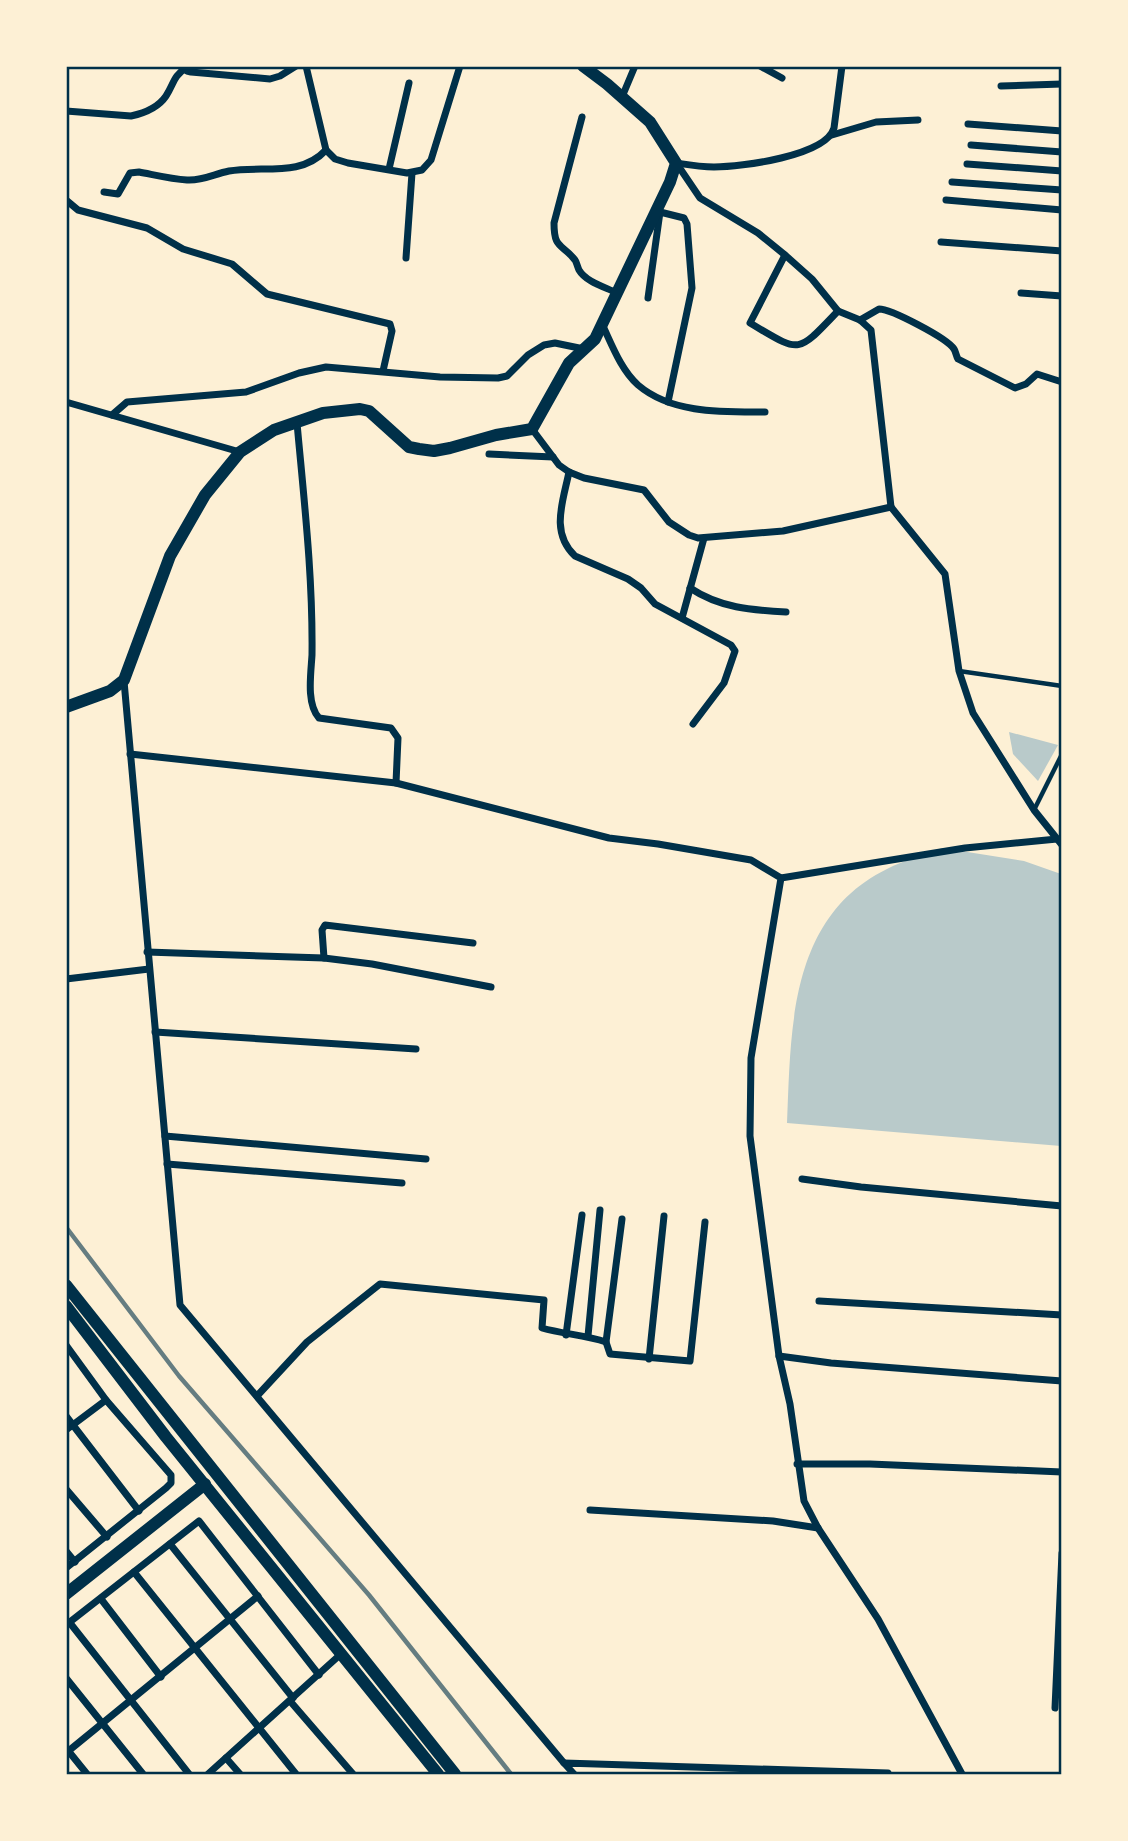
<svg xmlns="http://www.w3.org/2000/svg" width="1128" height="1841" font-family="'Work Sans',sans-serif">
	<rect width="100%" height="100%" fill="#fdf0d5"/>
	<!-- green -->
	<g fill="#b9caca">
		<polygon points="1009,732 1058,745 1038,781 1013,754"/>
		<path d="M942 848 1024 861 1061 874V1146L787 1123C791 1029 789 917 887 869 904 860 924 855 942 848Z"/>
	</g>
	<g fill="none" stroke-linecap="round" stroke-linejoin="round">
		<!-- service -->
		<g stroke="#003049" stroke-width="4.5">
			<polyline points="959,671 1062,686"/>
			<polyline points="1034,810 1062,754"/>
		</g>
		<!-- minor -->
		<g stroke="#003049" stroke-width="7">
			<polyline points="186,66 187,71 191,72 270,79 280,76 296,66"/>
			<polyline points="760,66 782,78"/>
			<polyline points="1001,86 1062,84"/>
			<polyline points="622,97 635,66"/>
			<path d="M66 111 131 116C145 113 158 108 166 96 174 84 173 76 186 68"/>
			<path d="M582 117 554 223C554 250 562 243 575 260 576 261 578 268 579 270 586 282 605 287 617 293"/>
			<polyline points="968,124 1062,131"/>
			<polyline points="832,135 876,122 918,120"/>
			<polyline points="971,145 1062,152"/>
			<polyline points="326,150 335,159 348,163 407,173 422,170 431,160 460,66"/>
			<path d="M676 163C689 165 701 167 714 167 741 167 826 156 834 128L842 66"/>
			<polyline points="677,164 700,198 758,233 785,255 812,279 838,311 860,320 871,330 891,507"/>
			<polyline points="967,164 1062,171"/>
			<polyline points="389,169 409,83"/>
			<polyline points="952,182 1062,190"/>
			<path d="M104 192 118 194 130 173 139 172C155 175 171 179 187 180 203 181 214 174 229 171 262 165 300 178 326 150L306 66"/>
			<polyline points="66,200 78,210 147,228 183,249 232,264 267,294 390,324 392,331 383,371"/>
			<polyline points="946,200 1062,210"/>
			<polyline points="656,211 684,218 687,224 692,288 668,402"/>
			<polyline points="941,242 1062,251"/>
			<path d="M785 255 750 323C801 353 796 355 838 311"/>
			<polyline points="406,258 412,173"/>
			<polyline points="1021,293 1062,296"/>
			<polyline points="648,298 660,212"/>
			<path d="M860 320 879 309C891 309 947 338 954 349 956 352 956 356 958 359L1015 388 1026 384 1037 374 1062 382"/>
			<path d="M602 324C612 345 621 370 638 385 672 414 723 412 765 412"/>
			<polyline points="66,402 240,452"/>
			<polyline points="112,415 127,402 246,392 299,373 326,367 440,377 498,378 507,376 528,355 544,345 555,343 584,349"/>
			<path d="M297 423C304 500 313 577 312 655 311 673 306 704 319 718L391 728 398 738 396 783"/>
			<polyline points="532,429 559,465 569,472 584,478 644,490 669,522 689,535 698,538 783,531 891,507"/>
			<polyline points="489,454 553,457"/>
			<path d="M569 472C563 502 550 532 575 556L628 579 641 588 655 604 731 645 735 651 724 683 693 724"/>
			<polyline points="891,507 945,574 959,671 973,713 1034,810 1062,845"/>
			<path d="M690 588C720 608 751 610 786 612"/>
			<polyline points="682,618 704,538"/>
			<polyline points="124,681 180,1305 564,1763"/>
			<polyline points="130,754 396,783 609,838 658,844 751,860 781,878 751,1058 750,1136 779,1356 790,1404 804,1501 818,1528 878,1619 962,1774"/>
			<polyline points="781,878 965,848 1057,839"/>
			<polyline points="147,952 324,958 372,964 491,987"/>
			<polyline points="324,958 322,930 325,925 473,943"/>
			<polyline points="66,979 149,969"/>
			<polyline points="155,1032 416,1049"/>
			<polyline points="165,1136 426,1159"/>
			<polyline points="167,1164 402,1183"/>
			<polyline points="802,1179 861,1187 1062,1206"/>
			<polyline points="819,1301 1062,1315"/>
			<polyline points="566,1335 582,1215"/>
			<polyline points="588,1336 600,1210"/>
			<polyline points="606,1342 622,1219"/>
			<polyline points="66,1345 106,1400 171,1475 171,1483 166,1488 66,1568"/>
			<polyline points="779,1356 831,1363 1062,1381"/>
			<polyline points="649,1359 664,1216"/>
			<path d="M257 1396 307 1342 380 1284 544 1300 542 1328C563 1334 585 1335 606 1342L610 1354 690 1361 705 1222"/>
			<polyline points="66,1416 139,1511"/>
			<polyline points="66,1430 106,1400"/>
			<polyline points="797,1464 870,1464 1062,1472"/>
			<polyline points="66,1489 107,1537"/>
			<polyline points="590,1510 773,1521 818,1528"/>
			<polyline points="170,1544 293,1698"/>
			<polyline points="66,1551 75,1562"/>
			<polyline points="134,1572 296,1774"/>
			<polyline points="101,1599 161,1677"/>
			<polyline points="70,1623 189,1774"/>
			<polyline points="66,1625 199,1521 319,1675"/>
			<polyline points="66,1678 143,1774"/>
			<polyline points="290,1701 353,1774"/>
			<polyline points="1055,1708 1062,1553"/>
			<polyline points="66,1748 87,1774"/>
			<polyline points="66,1753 258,1596"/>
			<polyline points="226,1758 240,1774"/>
			<polyline points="208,1774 342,1653"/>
			<polyline points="574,1774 564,1763 888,1773"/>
		</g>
		<!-- tertiary -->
		<g stroke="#003049" stroke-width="12">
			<polyline points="66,707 110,691 124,680 170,556 205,495 240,452 274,430 323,413 360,409 369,411 409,447 419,449 434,451 450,448 496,435 532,429 569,363 595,339 670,182 676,163 650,122 607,84 583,66"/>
			<polyline points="66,1285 455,1774"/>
			<polyline points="66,1306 166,1437 438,1774"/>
			<polyline points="66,1594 205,1484"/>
		</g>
		<!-- rail -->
		<polyline stroke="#657d81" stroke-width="4.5" points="66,1227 179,1376 369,1595 511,1774"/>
	</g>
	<!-- border -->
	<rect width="1128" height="1841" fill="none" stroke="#fdf0d5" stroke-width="136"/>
	<rect x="68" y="68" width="992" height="1705" fill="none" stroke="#003049" stroke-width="2.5"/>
</svg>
